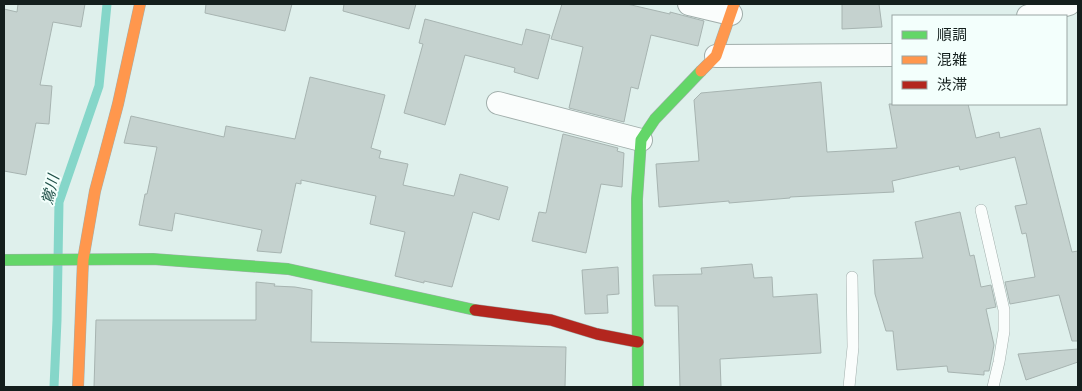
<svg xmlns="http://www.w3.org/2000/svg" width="1082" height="391" font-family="'Sofia Sans Condensed','Noto Sans JP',sans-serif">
	<rect width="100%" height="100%" fill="#dff0ec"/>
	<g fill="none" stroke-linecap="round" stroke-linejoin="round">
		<!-- stream -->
		<polyline stroke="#85d6c9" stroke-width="9" points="54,387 57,320 59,202 99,86 107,4"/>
	</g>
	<!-- building -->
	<g fill="#c5d2cf" stroke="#a7b4b1">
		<polygon points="18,4 85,4 81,27 53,22 40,85 52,86 49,124 36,123 26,175 4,171 4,9 17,12"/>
		<polygon points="206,4 292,4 285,31 205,13"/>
		<polygon points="344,4 416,4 409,29 343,11"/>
		<polygon points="562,4 627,4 670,14 670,12 704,21 698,46 651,35 638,89 631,87 624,122 569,108 583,47 551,39"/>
		<polygon points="842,4 879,4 882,27 842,29"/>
		<polygon points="425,19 522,45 526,29 550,35 538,79 514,72 515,68 465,55 445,125 404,113 423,44 419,43"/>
		<polygon points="310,77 385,95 371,148 381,151 379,158 408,164 403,185 454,196 460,174 508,187 499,220 473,212 452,287 424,281 424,283 395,276 405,232 370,224 376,196 301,180 301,184 296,183 281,253 257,251 262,230 175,213 172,231 139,225 145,194 147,194 157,147 124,143 131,116 224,137 226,126 295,139"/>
		<polygon points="821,82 827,152 897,148 889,104 968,104 976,138 999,132 1000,138 1040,128 1072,252 1078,251 1078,341 1072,341 1059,295 1010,304 1005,282 1035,277 1026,233 1022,234 1015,206 1027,204 1015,157 960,170 959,166 892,181 894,192 790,197 790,198 729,203 729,201 659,207 656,164 699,161 694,100 701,93"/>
		<polygon points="563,134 618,148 617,151 624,153 622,187 601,184 586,253 532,241 539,212 546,213"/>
		<polygon points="960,212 970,256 974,255 981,287 991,285 996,307 986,309 994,345 989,371 984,371 984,375 948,372 947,366 897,370 893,331 886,331 875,294 873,260 923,258 915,222"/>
		<polygon points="752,264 754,278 772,277 773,297 817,294 821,353 720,359 721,387 680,387 678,306 655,306 653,275 702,274 701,268"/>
		<polygon points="618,267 619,294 607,295 608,313 585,314 582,270"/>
		<polygon points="256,282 275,284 274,286 295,287 312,290 311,342 566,347 565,387 94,387 96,320 256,320"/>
		<polygon points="1078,349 1078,362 1026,380 1018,354"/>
	</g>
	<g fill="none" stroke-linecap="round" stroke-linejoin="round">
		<defs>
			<g id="lane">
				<polyline points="981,210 1004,310 1004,331 999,362 993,387"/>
				<polyline points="849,387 853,347 852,277"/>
			</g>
			<g id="street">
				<polyline points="689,4 731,14"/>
				<polyline points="1028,16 1069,4"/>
				<polyline points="716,56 893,55"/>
				<polyline points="498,103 641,140"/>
			</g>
			<g id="fast">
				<polyline points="4,260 153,259 288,269 475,310"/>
				<polyline points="638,387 637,199 641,140 655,119 701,71"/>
			</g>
			<g id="slow">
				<polyline points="701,71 716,56 734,4"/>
				<polyline points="78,387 83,260 95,191 118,104 140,4"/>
			</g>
			<polyline id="jam" points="475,310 551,320 597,334 638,342"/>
		</defs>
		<!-- lane casing -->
		<use href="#lane" stroke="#a1aeab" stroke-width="12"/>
		<!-- street casing -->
		<use href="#street" stroke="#a1aeab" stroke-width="24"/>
		<!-- fast casing -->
		<use href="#fast" stroke="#a1aeab" stroke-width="12"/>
		<!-- slow casing -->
		<use href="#slow" stroke="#a1aeab" stroke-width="12"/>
		<!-- jam casing -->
		<use href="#jam" stroke="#a1aeab" stroke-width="12"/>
		<!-- lane -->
		<use href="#lane" stroke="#fafdfc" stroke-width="11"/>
		<!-- street -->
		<use href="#street" stroke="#fafdfc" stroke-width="22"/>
		<!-- fast -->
		<use href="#fast" stroke="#63d668" stroke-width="11"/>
		<!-- slow -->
		<use href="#slow" stroke="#ff974d" stroke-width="11"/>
		<!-- jam -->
		<use href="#jam" stroke="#b3261e" stroke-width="11"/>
	</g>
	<g text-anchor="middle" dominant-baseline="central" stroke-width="4" stroke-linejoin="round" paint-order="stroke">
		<!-- water labels -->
		<g font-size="15" font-style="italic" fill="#215149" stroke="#f3fffc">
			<text transform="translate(51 190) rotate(-76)">鴬川</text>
		</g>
	</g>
	<!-- border -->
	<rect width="1082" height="391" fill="none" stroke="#141f1d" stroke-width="10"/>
	<!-- legend -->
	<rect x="892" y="15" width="175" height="90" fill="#f3fffc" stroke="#9aa5a3"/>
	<rect x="902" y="31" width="25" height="8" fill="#63d668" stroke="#9aa5a3"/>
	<text x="937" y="40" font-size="15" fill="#141f1d">順調</text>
	<rect x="902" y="56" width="25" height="8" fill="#ff974d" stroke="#9aa5a3"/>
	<text x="937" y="65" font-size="15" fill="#141f1d">混雑</text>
	<rect x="902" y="81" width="25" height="8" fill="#b3261e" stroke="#9aa5a3"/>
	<text x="937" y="90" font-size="15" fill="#141f1d">渋滞</text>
</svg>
